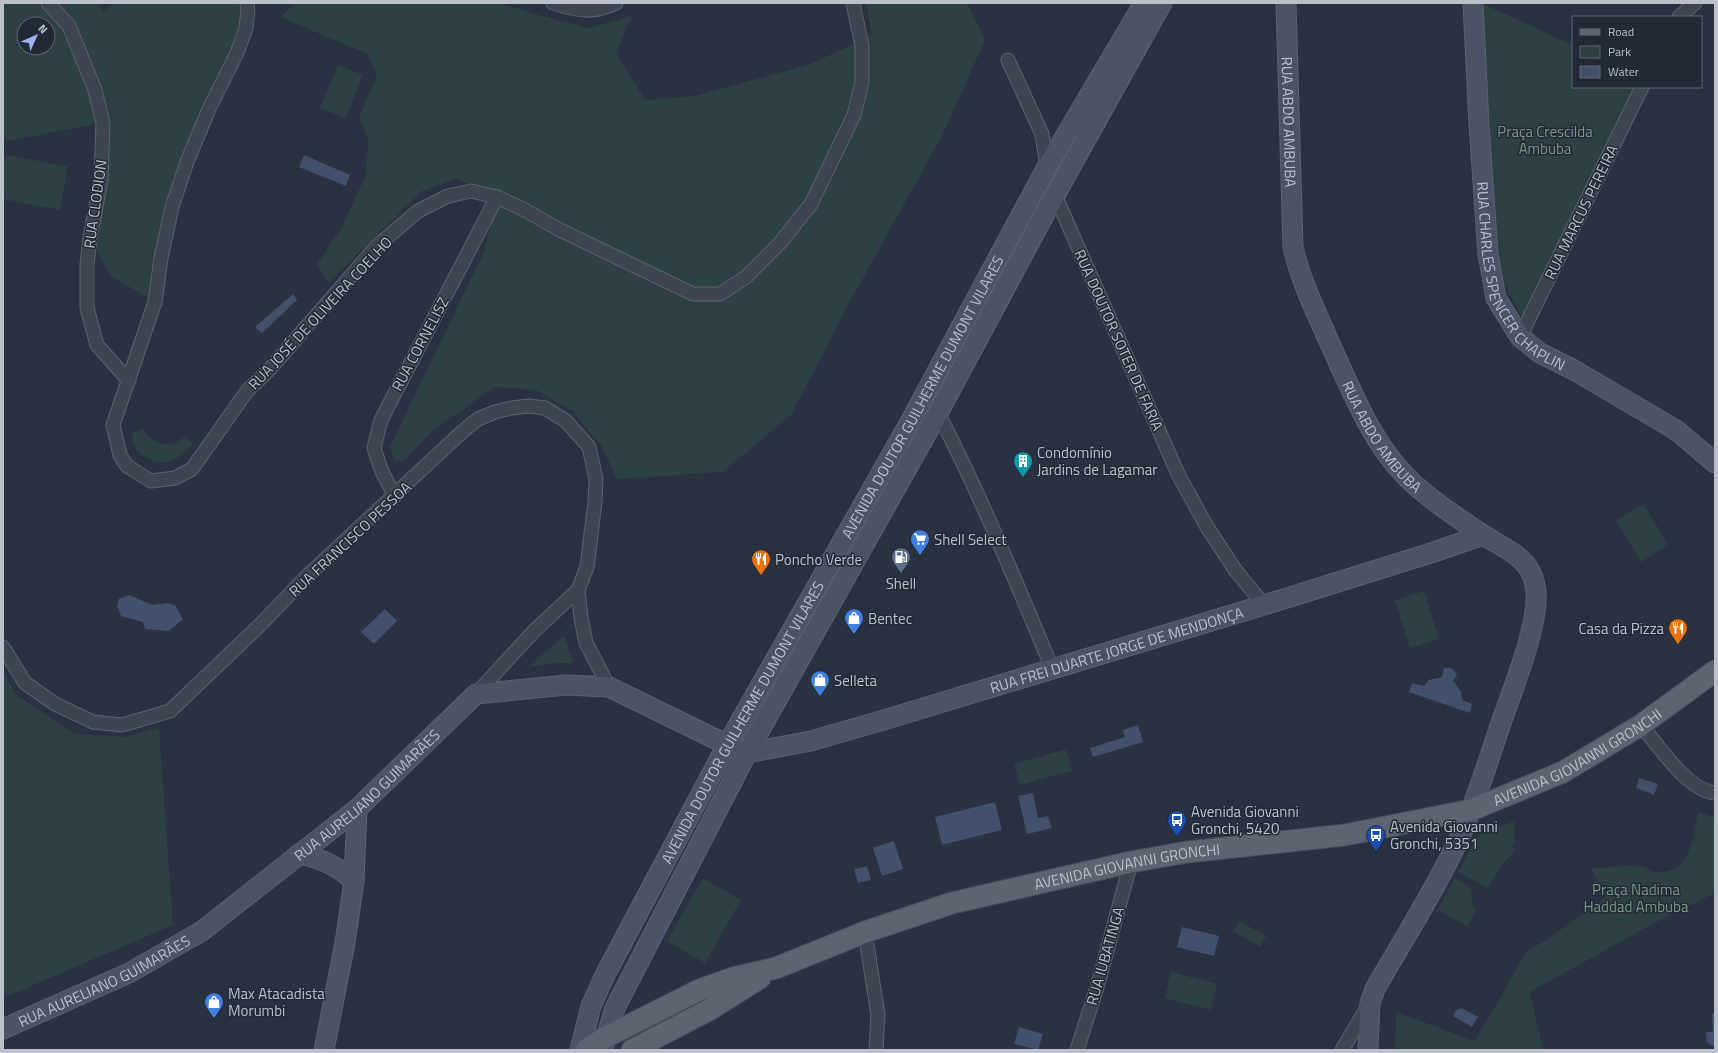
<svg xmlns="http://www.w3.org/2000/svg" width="1718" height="1053" font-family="'Titillium Web',sans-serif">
	<rect width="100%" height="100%" fill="#2a3242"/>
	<!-- green -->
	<g fill="#2d4044" fill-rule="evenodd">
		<path d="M3 3H98L103 12 114 3H244L240 43 191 152 155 302 111 276 90 238 102 123 3 142ZM24 24H48V48H24Z"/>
		<polygon points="296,3 500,3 531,13 589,28 632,16 616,53 645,100 695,96 808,65 872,36 866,3 967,3 985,40 943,134 847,307 791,415 723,472 617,479 602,447 572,411 536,390 495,387 433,430 406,459 395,462 390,447 483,254 492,222 484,189 457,179 422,191 328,283 317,264 342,227 365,177 369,142 359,117 377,76 368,54 280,17"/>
		<polygon points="1481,3 1573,45 1573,87 1636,87 1523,319 1503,281 1492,249"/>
		<polygon points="338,65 363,75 345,119 320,108"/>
		<polygon points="3,154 68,167 60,210 3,199"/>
		<path d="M143 429C153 445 171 450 185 436L193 445C187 450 182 457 174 460 161 466 139 459 134 445 132 441 133 437 132 433Z"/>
		<polygon points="1644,504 1668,545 1641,562 1616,520"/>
		<polygon points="1424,591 1439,639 1410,648 1395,600"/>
		<polygon points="564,636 573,663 557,663 528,667"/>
		<polygon points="3,671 16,695 75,734 126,737 159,728 173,925 3,998"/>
		<polygon points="1066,749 1072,771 1020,785 1014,764"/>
		<path d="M1698 812 1715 817V893L1656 922 1530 992 1543 1050H1395L1396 1012 1475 1041 1527 951 1548 939 1605 897 1591 868C1603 868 1635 864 1644 867 1648 868 1651 871 1655 872 1691 875 1693 838 1698 812Z"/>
		<polygon points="1515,821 1515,842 1511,845 1515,851 1502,864 1488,888 1458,872 1477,838 1483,833"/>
		<polygon points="703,878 741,900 705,963 667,941"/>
		<path d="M1455 878 1471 887C1473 895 1470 904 1476 910L1467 926 1438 910Z"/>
		<polygon points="1239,921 1266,936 1260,947 1233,931"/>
		<polygon points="1171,972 1217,984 1211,1010 1165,998"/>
	</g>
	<!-- water -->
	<g fill="#43506b">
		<polygon points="304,155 350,175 346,186 299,167"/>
		<polygon points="293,294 297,300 262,333 255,327"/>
		<polygon points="129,595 153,605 167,603 175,605 183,619 169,631 145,629 143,622 121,616 117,606 119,599"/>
		<polygon points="385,609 397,621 374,644 361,632"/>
		<polygon points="1444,668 1451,668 1457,674 1453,681 1461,691 1462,700 1472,704 1470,713 1409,692 1412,683 1424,686 1429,680 1442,677"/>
		<polygon points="1138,725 1143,742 1093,757 1090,748 1125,737 1123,730"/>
		<polygon points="1639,778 1658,784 1654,795 1636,788"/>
		<polygon points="1033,793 1038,818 1048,816 1052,828 1027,834 1018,796"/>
		<polygon points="995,802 1002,830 942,845 935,817"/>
		<polygon points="894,841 903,869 882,876 873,848"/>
		<polygon points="867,866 871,880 858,883 854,869"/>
		<polygon points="1182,927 1219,936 1214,956 1177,947"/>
		<polygon points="1462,1008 1478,1017 1472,1027 1453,1016 1456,1010"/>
		<polygon points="1715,1013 1715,1046 1712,1046 1707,1042 1706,1032 1713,1032 1712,1014"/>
		<polygon points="1019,1027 1043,1034 1038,1050 1014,1044"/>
	</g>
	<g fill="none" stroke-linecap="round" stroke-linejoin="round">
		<defs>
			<g id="street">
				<polyline points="48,3 69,26 95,90 103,123 101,180 90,238 87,264 87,308 97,345 129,381"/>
				<polyline points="247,3 248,11 246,28 237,53 209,109 187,162 172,207 161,258 155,302 113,425 120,455 127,466 151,481 175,478 192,469 247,391 269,370 376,247 418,211 448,196 471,191 497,197 523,209 560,230 693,294 720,294 746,277 780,243 811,204 854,115 862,82 862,46 853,3"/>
				<path d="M553 3C577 11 593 14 616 3"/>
				<polyline points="1679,17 1695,3"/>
				<polyline points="1008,60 1042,134 1047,167"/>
				<polyline points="1055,195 1179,476 1207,527 1236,571 1264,605"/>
				<polyline points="1520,337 1642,87"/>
				<path d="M938 413C981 496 1016 582 1052 668"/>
				<polyline points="395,496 382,472 374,448 381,420 497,197"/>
				<polyline points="3,647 25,683 55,704 93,722 122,725 170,711 259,626 307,576 463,431 478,419 495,412 511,408 529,406 545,408 566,421 589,447 596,479 595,502 587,567 578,590 581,618 586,643 609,687"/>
				<polyline points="476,694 534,631 578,590"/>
				<path d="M1641 725C1659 746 1687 790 1715 793"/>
				<polyline points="865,932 878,1015 876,1050"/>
				<polyline points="1077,1050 1098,984 1131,862"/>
				<polyline points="1342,1050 1368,1006"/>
			</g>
			<g id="secondary">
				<path id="s1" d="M1286 3 1293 247C1300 279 1314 307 1327 337 1352 391 1374 453 1422 491 1441 507 1462 521 1482 534 1498 545 1521 554 1530 571 1538 585 1537 603 1534 618 1527 655 1512 691 1500 726 1487 765 1475 804 1458 841 1434 892 1403 940 1375 989L1370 1003 1368 1050"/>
				<path id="s2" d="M1473 3 1479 125 1488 254 1496 298 1520 337 1540 353 1574 370 1676 430 1715 463"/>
				<path id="s3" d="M747 753 811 741 887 719 1264 605 1434 552 1483 535"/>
				<path d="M299 854C321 858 338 866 354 881"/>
				<path id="s4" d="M3 1029 129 973 202 931 357 809 476 694 566 685 609 687 738 750"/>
				<polyline points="603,1048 615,1008 747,753 938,413 1055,195 1162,3"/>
				<polyline points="324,1050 345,943 354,881 357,809"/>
				<path id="s5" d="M580 1050 591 1006 605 975 727 745 909 424 1047 167 1144 3"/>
			</g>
			<g id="primary">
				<path id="s6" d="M586 1050 606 1037 699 990 733 978 776 968 865 932 952 903 1131 862 1187 852 1345 835 1471 810 1563 772 1641 725 1715 671"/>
				<polyline points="632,1050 709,1010 760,978"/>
			</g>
		</defs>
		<!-- street casing -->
		<use href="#street" stroke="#5c626f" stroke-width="15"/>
		<!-- secondary casing -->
		<use href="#secondary" stroke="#5c626f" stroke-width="21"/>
		<!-- primary casing -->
		<use href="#primary" stroke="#484d5b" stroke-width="23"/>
		<!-- street -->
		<use href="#street" stroke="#3e4452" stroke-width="13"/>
		<!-- secondary -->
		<use href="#secondary" stroke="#4c5364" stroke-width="19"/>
		<!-- primary -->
		<use href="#primary" stroke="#5c6371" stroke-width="21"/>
	</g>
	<!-- icons -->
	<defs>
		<symbol id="building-pin" viewBox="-11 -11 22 30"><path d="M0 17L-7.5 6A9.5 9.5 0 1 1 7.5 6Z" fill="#0f9aa8" stroke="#232937"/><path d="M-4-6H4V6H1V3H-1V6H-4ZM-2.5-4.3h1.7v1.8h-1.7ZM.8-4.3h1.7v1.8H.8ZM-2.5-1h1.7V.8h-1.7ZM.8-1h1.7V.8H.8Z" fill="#fff"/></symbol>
		<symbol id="supermarket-pin" viewBox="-11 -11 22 30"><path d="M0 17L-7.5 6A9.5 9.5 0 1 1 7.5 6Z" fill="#3f7fe0" stroke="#232937"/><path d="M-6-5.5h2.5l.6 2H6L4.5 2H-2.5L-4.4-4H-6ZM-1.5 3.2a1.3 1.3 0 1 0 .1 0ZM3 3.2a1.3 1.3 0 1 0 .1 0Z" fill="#fff"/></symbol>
		<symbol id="fuel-pin" viewBox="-11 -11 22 30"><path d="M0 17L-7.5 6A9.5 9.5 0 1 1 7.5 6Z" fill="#5c6f8a" stroke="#232937"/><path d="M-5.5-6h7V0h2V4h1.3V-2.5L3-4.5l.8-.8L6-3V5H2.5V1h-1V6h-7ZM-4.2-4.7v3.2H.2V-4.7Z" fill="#fff"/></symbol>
		<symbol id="restaurant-pin" viewBox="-11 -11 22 30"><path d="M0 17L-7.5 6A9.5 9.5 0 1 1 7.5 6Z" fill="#e8710a" stroke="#232937"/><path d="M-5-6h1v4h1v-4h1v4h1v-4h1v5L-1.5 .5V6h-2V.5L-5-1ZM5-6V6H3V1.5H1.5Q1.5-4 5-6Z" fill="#fff"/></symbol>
		<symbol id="shop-pin" viewBox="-11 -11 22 30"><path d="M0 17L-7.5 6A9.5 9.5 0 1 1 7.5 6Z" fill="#3f7fe0" stroke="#232937"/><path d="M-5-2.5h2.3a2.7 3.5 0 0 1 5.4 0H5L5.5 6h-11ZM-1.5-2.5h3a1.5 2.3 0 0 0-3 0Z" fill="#fff"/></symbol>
		<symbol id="bus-pin" viewBox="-11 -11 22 30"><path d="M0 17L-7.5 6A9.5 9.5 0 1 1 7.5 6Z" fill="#1a4fb4" stroke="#232937"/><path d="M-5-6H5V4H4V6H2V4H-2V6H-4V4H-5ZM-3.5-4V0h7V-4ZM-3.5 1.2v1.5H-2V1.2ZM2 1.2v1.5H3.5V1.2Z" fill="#fff"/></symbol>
	</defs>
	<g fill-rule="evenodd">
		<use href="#building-pin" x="1012" y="450" width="22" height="30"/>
		<use href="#supermarket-pin" x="909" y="528" width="22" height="30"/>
		<use href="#fuel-pin" x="890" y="546" width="22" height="30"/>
		<use href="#restaurant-pin" x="750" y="548" width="22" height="30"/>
		<use href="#shop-pin" x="843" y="607" width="22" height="30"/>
		<use href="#restaurant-pin" x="1667" y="617" width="22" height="30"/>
		<use href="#shop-pin" x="809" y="669" width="22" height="30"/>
		<use href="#bus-pin" x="1166" y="809" width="22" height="30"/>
		<use href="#bus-pin" x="1365" y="824" width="22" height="30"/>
		<use href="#shop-pin" x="203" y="991" width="22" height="30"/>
	</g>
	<g text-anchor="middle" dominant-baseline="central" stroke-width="3" stroke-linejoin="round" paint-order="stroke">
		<!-- street labels -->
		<g font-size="15" fill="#bbc0cb" stroke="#232937">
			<text stroke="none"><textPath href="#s1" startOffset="119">RUA ABDO AMBUBA</textPath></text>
			<text transform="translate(95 204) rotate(-82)">RUA CLODION</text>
			<text transform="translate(1581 212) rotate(-64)">RUA MARCUS PEREIRA</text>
			<text stroke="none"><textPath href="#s2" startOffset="287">RUA CHARLES SPENCER CHAPLIN</textPath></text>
			<text transform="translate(320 313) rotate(-47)">RUA JOSÉ DE OLIVEIRA COELHO</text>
			<text transform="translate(1119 340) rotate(66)">RUA DOUTOR SOTER DE FARIA</text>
			<text transform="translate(420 344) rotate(-62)">RUA CORNELISZ</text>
			<text stroke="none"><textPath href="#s5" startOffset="739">AVENIDA DOUTOR GUILHERME DUMONT VILARES</textPath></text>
			<text stroke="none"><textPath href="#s1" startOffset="455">RUA ABDO AMBUBA</textPath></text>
			<text transform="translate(350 539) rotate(-43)">RUA FRANCISCO PESSOA</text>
			<text stroke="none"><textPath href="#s3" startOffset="384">RUA FREI DUARTE JORGE DE MENDONÇA</textPath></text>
			<text stroke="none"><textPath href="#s5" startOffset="367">AVENIDA DOUTOR GUILHERME DUMONT VILARES</textPath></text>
			<text stroke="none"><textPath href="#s6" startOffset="1043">AVENIDA GIOVANNI GRONCHI</textPath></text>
			<text stroke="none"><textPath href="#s4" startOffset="436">RUA AURELIANO GUIMARÃES</textPath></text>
			<text stroke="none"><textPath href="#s6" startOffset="575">AVENIDA GIOVANNI GRONCHI</textPath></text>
			<text transform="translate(1105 956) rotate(-74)">RUA IUBATINGA</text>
			<text stroke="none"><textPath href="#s4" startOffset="112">RUA AURELIANO GUIMARÃES</textPath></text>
		</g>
		<!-- park labels -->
		<g font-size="15" fill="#759a81" stroke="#232937">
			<text x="1545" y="131">Praça Crescilda<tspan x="1545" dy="17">Ambuba</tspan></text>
			<text x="1636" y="889">Praça Nadima<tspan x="1636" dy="17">Haddad Ambuba</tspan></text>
		</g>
		<!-- poi labels -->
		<g font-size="15" fill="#bbc0cb" stroke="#232937" text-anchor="start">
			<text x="1037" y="452">Condomínio<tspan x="1037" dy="17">Jardins de Lagamar</tspan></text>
			<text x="934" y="539">Shell Select</text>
			<text x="775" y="559">Poncho Verde</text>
			<text x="901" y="583" text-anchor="middle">Shell</text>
			<text x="868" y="618">Bentec</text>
			<text x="1664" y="628" text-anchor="end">Casa da Pizza</text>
			<text x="834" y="680">Selleta</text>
			<text x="1191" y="811">Avenida Giovanni<tspan x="1191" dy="17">Gronchi, 5420</tspan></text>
			<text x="1390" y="826">Avenida Giovanni<tspan x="1390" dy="17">Gronchi, 5351</tspan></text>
			<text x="228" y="993">Max Atacadista<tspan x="228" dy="17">Morumbi</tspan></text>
		</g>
	</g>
	<!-- border -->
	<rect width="1718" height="1053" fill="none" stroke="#bbc0cb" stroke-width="8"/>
	<!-- legend -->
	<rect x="1572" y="16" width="130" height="72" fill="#232937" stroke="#606572"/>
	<rect x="1580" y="29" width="20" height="6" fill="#5c6371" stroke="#606572"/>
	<text x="1608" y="36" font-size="12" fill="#bbc0cb">Road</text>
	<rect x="1580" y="46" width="20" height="12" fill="#2d4044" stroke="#606572"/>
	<text x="1608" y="56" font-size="12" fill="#bbc0cb">Park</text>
	<rect x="1580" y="66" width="20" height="12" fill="#43506b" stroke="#606572"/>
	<text x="1608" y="76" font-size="12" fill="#bbc0cb">Water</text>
	<!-- north arrow -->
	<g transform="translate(36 36) rotate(45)"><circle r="19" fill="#232937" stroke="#606572"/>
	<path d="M0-3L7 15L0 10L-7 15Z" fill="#9cb4f0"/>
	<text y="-6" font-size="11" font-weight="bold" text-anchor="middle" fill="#bbc0cb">N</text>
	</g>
</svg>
